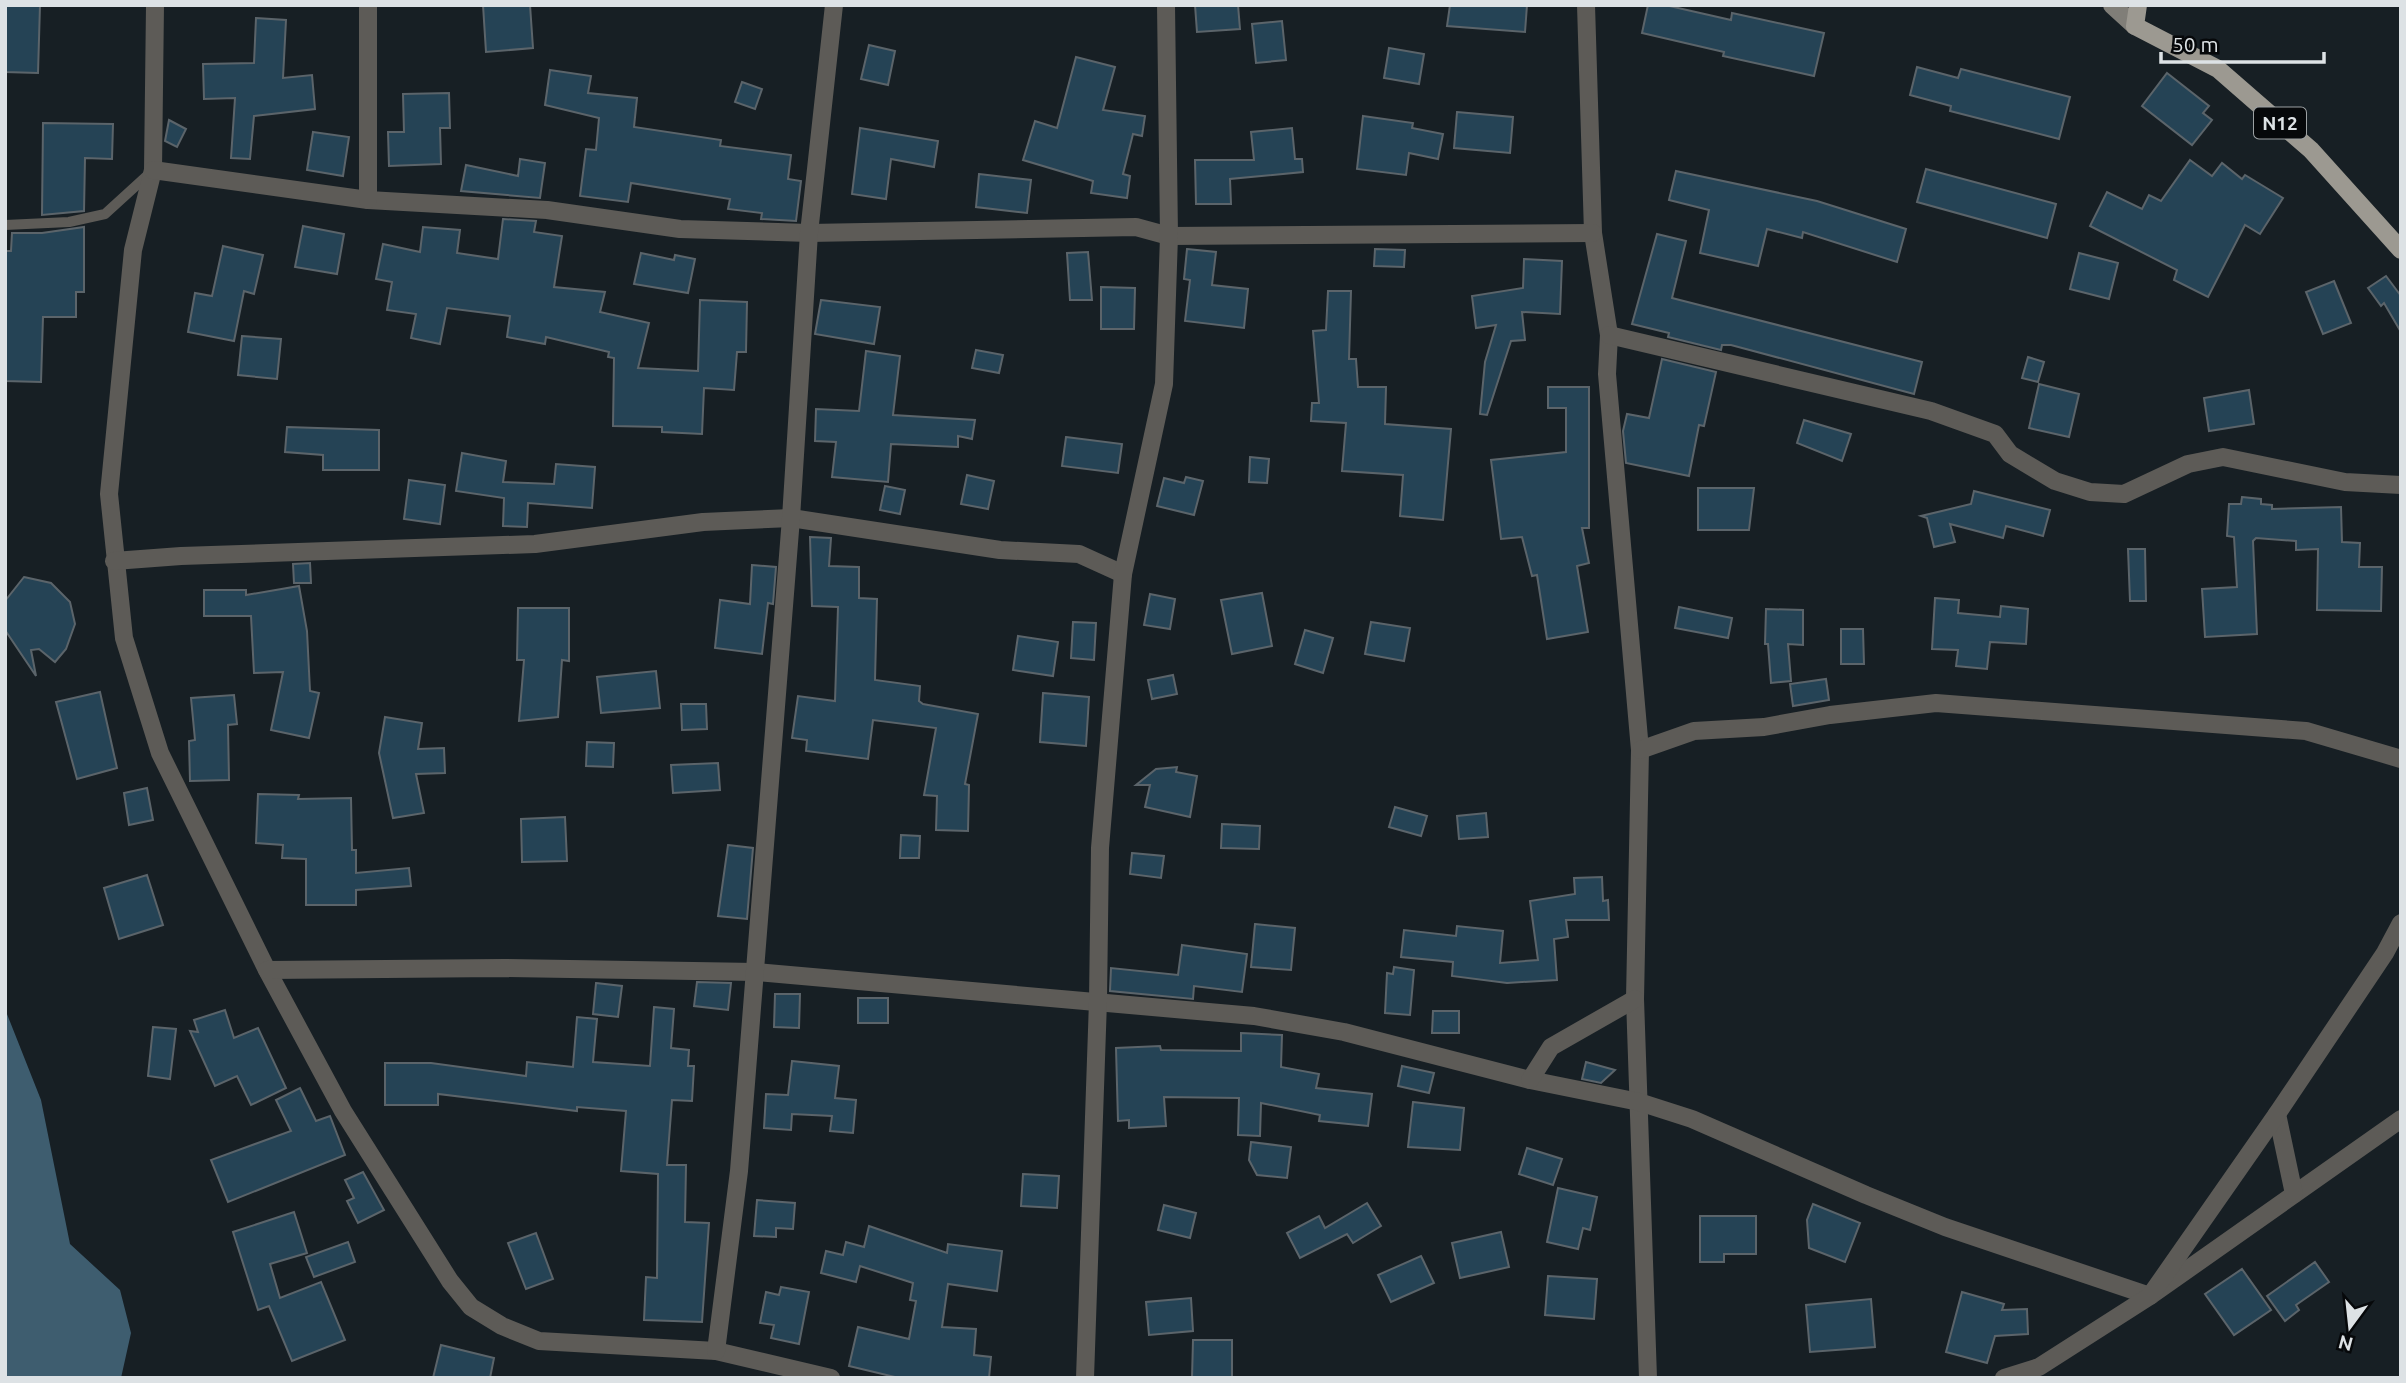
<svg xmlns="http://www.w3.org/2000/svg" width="2406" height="1383" font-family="Ubuntu,sans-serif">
	<rect width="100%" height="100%" fill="#171f24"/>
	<!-- water -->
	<polygon fill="#3e5d6f" points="5,1009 41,1100 70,1244 120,1290 131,1333 121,1378 5,1378"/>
	<!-- building -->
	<g fill="#254355" stroke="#5b646a" stroke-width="2">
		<polygon points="5,5 40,5 38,73 5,72"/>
		<polygon points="483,5 530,5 533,48 486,52"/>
		<polygon points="1195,5 1238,5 1240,29 1197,32"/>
		<polygon points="1450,5 1527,5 1525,32 1447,26"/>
		<polygon points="1648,5 1665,5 1731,20 1732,13 1824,33 1814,76 1723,56 1724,52 1642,33"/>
		<polygon points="256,18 286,20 283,78 312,75 315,109 254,116 250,159 231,158 235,98 204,99 203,64 254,63"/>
		<polygon points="1282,21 1286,60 1256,63 1252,24"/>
		<polygon points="869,45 895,51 888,85 861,79"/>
		<polygon points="1389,48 1424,54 1419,84 1384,78"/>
		<polygon points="1076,57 1115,67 1103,110 1145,116 1142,136 1133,134 1123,174 1130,176 1127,198 1091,193 1093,181 1023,160 1035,121 1057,128"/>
		<polygon points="1917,67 1958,78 1961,69 2070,97 2059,139 1950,111 1951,106 1910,95"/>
		<polygon points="550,70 591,76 588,93 637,98 634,127 721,140 720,146 791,155 788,179 801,181 796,221 761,219 762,213 728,209 730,199 631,183 628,202 580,196 586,149 596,150 599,118 545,105"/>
		<polygon points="2167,73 2209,106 2203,113 2212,120 2192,145 2142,106"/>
		<polygon points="742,82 762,89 755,109 735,102"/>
		<polygon points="449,93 450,128 440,128 441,164 389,166 388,132 404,132 403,94"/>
		<polygon points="1457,112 1513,117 1510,153 1454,148"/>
		<polygon points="1363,116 1413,123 1412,128 1443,134 1438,159 1409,153 1406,175 1357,169"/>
		<polygon points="169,120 186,129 177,147 165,141"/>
		<polygon points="43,123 113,124 112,159 85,158 84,211 42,215"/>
		<polygon points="860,128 938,141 934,167 891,159 886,199 852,194"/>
		<polygon points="1292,128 1295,159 1302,159 1303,172 1230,179 1231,204 1196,204 1195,160 1254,160 1251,132"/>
		<polygon points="313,132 349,137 343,176 307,170"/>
		<polygon points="520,159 545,163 540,198 461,191 466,165 518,176"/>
		<polygon points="2190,160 2212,176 2222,163 2242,179 2245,175 2283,198 2260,234 2245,225 2208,297 2174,280 2177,270 2090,226 2107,192 2142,209 2149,195 2161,201"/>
		<polygon points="1926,169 2056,204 2047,238 1917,202"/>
		<polygon points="1676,171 1817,201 1906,229 1897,262 1803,232 1802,238 1767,229 1758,266 1700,253 1709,210 1669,200"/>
		<polygon points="979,174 1031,180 1027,213 976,207"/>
		<polygon points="503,219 536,221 534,232 562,236 554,287 605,292 600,312 649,323 638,368 698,371 700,300 747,302 746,352 737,352 734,390 704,388 702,434 662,432 662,427 613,426 614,358 608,357 609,352 546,337 545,344 507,337 510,316 447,308 440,344 411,338 416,314 387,310 392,282 376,279 383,244 420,252 423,227 460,230 457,253 498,259"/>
		<polygon points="303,226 344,234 337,274 295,267"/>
		<polygon points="84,227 84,292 76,292 76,317 43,317 41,382 5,381 5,251 11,251 12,233 42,233"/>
		<polygon points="1657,234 1686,241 1672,298 1922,362 1914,394 1731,345 1722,345 1721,350 1668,337 1669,333 1632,324"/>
		<polygon points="223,246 263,255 254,294 244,291 234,341 188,332 195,293 212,296"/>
		<polygon points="1187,249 1216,252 1212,285 1248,289 1244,328 1185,321 1190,280 1184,279"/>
		<polygon points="1375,249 1405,250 1404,267 1374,266"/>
		<polygon points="1088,252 1092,300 1070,300 1067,253"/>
		<polygon points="641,253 674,260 675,255 695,259 688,293 634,284"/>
		<polygon points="2079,253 2118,263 2109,299 2070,289"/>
		<polygon points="1524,259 1562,261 1560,314 1522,312 1525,340 1511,341 1487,415 1480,414 1485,362 1496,325 1476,328 1472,296 1523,288"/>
		<polygon points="2386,276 2401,296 2401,332 2384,303 2381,306 2368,288"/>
		<polygon points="2334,281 2351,323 2323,334 2306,292"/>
		<polygon points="1101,287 1135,288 1134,329 1101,329"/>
		<polygon points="1328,291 1351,291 1349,359 1356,359 1358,387 1386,387 1385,424 1451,429 1443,520 1400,516 1403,475 1342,471 1346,423 1311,421 1312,403 1319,403 1313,331 1326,330"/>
		<polygon points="821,300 880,307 874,344 815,334"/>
		<polygon points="242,336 281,339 277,379 238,375"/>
		<polygon points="976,350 1003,355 999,373 972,368"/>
		<polygon points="866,351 900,356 893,415 975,420 972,439 958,436 958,447 891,444 888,482 832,477 836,442 815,441 816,409 859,411"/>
		<polygon points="2028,357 2044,362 2038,382 2022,378"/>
		<polygon points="1662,359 1716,372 1704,426 1699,425 1689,476 1626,463 1623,431 1627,414 1649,418"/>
		<polygon points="2039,384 2079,394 2069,437 2029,428"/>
		<polygon points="1548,387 1589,387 1589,528 1582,528 1589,563 1577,566 1588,632 1547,639 1537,575 1532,576 1522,537 1501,539 1491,460 1566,452 1566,408 1548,408"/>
		<polygon points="2249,390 2254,424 2209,431 2204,398"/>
		<polygon points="1804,420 1851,434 1842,461 1797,443"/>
		<polygon points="287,427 379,430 379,470 323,470 323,455 285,452"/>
		<polygon points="1066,437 1122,444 1118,473 1062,466"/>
		<polygon points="462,453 506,461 503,482 554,484 556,464 595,467 592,508 528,503 527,527 503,526 504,498 456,491"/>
		<polygon points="1250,457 1269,459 1267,483 1249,482"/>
		<polygon points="967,475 994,481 988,509 961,504"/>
		<polygon points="1186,477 1203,481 1194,515 1157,506 1164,478 1184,483"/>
		<polygon points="409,480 445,485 440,524 404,519"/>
		<polygon points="885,486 905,490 900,514 880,510"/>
		<polygon points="1698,488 1754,488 1749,530 1698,530"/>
		<polygon points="1974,491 2050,510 2043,536 2006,526 2003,538 1950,524 1955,542 1934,547 1927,518 1921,516 1971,504"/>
		<polygon points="2242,497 2261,499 2261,504 2272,505 2272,509 2341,507 2342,542 2360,543 2359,567 2382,567 2381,611 2317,610 2318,549 2296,550 2296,541 2256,538 2253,541 2257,634 2205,637 2202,589 2237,587 2234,537 2227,536 2229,504 2241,504"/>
		<polygon points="810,537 831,538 829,566 859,567 859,598 877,599 875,680 920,686 919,701 923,704 978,714 965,784 969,785 968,831 936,830 937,796 924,795 936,728 873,720 868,759 806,751 807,740 792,738 798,696 835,701 838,607 812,606"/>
		<polygon points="2128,549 2145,549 2146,601 2130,601"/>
		<polygon points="310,563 311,583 294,583 293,564"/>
		<polygon points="752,565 776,567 773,604 768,603 762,654 715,648 720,600 750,604"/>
		<polygon points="24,577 51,583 70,602 75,624 66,649 55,662 39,649 31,650 36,676 5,630 5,601"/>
		<polygon points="299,586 307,631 310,691 319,693 309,738 271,730 283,672 254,673 251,616 204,616 204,590 246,590 246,595"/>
		<polygon points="1262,593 1272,646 1232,654 1221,600"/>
		<polygon points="1150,594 1175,599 1170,629 1144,625"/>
		<polygon points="1935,598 1959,600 1958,613 2000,617 2001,606 2028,609 2026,644 1990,642 1987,669 1956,666 1958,650 1932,649"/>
		<polygon points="1679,607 1732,618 1728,638 1675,628"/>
		<polygon points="518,608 569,608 569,661 562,660 558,717 519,721 524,660 517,660"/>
		<polygon points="1766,609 1803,610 1803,645 1788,644 1791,681 1771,683 1768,644 1765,644"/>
		<polygon points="1073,622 1096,623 1094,660 1071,658"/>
		<polygon points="1371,622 1410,628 1404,661 1365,654"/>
		<polygon points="1841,629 1863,629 1864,664 1841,664"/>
		<polygon points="1305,630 1333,638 1323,673 1295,664"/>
		<polygon points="1018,636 1058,642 1053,676 1013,670"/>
		<polygon points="656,671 660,708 601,713 597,677"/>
		<polygon points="1173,675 1177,694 1152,699 1148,680"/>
		<polygon points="1826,679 1829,700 1793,706 1790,684"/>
		<polygon points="100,692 117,768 77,779 56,702"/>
		<polygon points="1043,693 1089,697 1086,746 1040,742"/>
		<polygon points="234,695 237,724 228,725 229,780 190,781 189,741 195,740 191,698"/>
		<polygon points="681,704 706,704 707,729 682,730"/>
		<polygon points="385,717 422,723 418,749 444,748 445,773 416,774 424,813 393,818 379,753"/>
		<polygon points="587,742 614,743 613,767 586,766"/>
		<polygon points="718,763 720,790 673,793 671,765"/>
		<polygon points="1177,767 1176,772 1197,776 1190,817 1145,807 1150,785 1136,785 1156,769"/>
		<polygon points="147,788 153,820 129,825 124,793"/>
		<polygon points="258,794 299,795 298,799 351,798 352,850 356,850 356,873 409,868 411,886 356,890 356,905 306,905 306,859 282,858 283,845 256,843"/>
		<polygon points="1395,807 1427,816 1421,836 1389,827"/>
		<polygon points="1486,813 1488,837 1459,839 1457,816"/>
		<polygon points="565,817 567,861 522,862 521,819"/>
		<polygon points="1222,824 1260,826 1259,849 1221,848"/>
		<polygon points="901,835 920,836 919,858 900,858"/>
		<polygon points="728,845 753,848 747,919 718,916"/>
		<polygon points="1132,853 1164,856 1161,878 1130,874"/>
		<polygon points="147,875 163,925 119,939 104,888"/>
		<polygon points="1602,877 1603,901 1608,900 1609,920 1566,920 1568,937 1554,939 1557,980 1507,983 1452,976 1453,962 1401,957 1404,930 1456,936 1457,926 1503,931 1500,963 1538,960 1530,901 1575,894 1574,878"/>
		<polygon points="1255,924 1295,928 1291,970 1251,967"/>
		<polygon points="1182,945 1247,954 1242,992 1194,986 1193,999 1110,991 1111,968 1178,975"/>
		<polygon points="1394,967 1414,970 1410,1015 1385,1013 1387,973 1393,974"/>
		<polygon points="697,982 731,983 728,1010 694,1006"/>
		<polygon points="596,983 622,986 618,1017 593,1014"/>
		<polygon points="775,994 800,994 799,1028 774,1027"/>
		<rect x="858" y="998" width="30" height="25"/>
		<polygon points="654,1007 674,1009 671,1048 689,1050 688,1066 694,1066 692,1101 672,1100 667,1165 686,1165 685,1222 709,1223 702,1322 644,1320 646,1277 657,1278 658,1174 621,1171 626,1111 577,1107 577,1111 438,1094 438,1105 385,1105 385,1063 431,1063 526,1076 527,1062 573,1067 577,1017 597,1019 593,1062 650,1066"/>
		<polygon points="225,1010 234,1038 258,1028 286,1088 251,1105 237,1076 215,1086 190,1031 198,1032 194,1020"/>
		<polygon points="1433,1011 1459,1011 1459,1033 1432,1033"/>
		<polygon points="153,1027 176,1029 170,1079 148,1076"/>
		<polygon points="1241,1033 1282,1035 1281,1067 1319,1074 1316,1088 1372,1094 1368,1126 1319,1121 1320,1115 1261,1103 1260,1136 1238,1135 1239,1098 1164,1097 1166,1126 1129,1128 1129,1120 1118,1121 1116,1048 1160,1046 1161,1050 1241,1051"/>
		<polygon points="792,1061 839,1066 835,1098 856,1100 853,1133 830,1131 832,1116 792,1114 791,1130 764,1128 766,1094 788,1095"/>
		<polygon points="1586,1062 1615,1070 1601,1083 1582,1079"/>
		<polygon points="1402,1066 1434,1073 1429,1093 1398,1086"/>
		<polygon points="300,1088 316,1121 330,1116 345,1155 228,1202 211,1160 291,1131 276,1100"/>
		<polygon points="1413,1102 1464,1108 1460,1150 1408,1147"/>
		<polygon points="1251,1142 1291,1147 1287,1178 1257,1175 1249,1160"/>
		<polygon points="1527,1148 1562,1159 1553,1185 1519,1174"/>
		<polygon points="363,1172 384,1210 358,1223 347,1201 354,1198 345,1180"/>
		<polygon points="1023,1174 1059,1176 1057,1208 1021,1206"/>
		<polygon points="1558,1188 1597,1197 1590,1230 1583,1228 1578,1249 1547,1242"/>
		<polygon points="757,1200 795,1203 793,1229 776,1228 776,1237 754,1236"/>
		<polygon points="1367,1203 1381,1226 1353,1243 1347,1234 1300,1258 1287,1233 1319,1216 1325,1228"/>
		<polygon points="1813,1204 1860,1223 1845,1262 1809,1248 1807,1220"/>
		<polygon points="1164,1205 1196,1213 1190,1238 1158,1230"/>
		<polygon points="294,1212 307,1253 270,1264 280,1298 321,1282 345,1340 292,1361 269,1306 258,1310 233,1232"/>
		<polygon points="1700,1216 1756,1216 1756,1254 1724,1254 1724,1262 1700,1262"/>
		<polygon points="869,1226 947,1253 948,1244 1002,1251 997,1291 948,1284 942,1327 976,1329 974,1355 991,1357 989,1378 899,1378 849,1366 858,1327 909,1339 916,1301 910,1300 913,1283 860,1266 856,1282 821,1273 826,1251 843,1255 846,1242 864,1247"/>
		<polygon points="1501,1232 1509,1267 1460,1278 1452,1243"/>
		<polygon points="536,1233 553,1279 526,1289 508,1243"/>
		<polygon points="348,1242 355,1262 314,1277 306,1257"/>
		<polygon points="1421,1256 1434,1283 1391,1302 1378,1275"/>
		<polygon points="2315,1262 2329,1282 2296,1305 2299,1310 2285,1321 2267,1296"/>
		<polygon points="2242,1269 2271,1310 2234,1335 2205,1294"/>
		<polygon points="1548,1276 1597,1279 1594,1319 1545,1315"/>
		<polygon points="781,1287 809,1292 799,1344 771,1338 774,1325 760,1323 766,1292 779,1295"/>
		<polygon points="1962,1292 2004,1304 2002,1310 2027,1309 2028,1334 1995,1336 1987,1363 1946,1352"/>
		<polygon points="1191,1298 1193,1331 1149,1335 1146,1302"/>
		<polygon points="1871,1299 1875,1347 1810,1352 1806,1305"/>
		<polygon points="1193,1340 1232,1340 1232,1378 1192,1378"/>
		<polygon points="441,1345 494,1358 490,1378 433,1378"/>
	</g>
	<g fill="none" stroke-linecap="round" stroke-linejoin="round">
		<!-- lane -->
		<polyline stroke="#5d5b57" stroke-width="10" points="5,225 69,222 105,214 150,173"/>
		<!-- street -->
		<g stroke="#5d5b57" stroke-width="18">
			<polyline points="155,5 153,170 133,250 109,494 124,638 160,753 267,970 343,1111 450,1281 471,1307 502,1326 539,1341 716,1351 831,1378"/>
			<polyline points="1586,5 1593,233 1609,335 1607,374 1640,750 1635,999 1648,1378"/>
			<polyline points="153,170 368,200 547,210 680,229 809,233 1136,227 1169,236 1593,233"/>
			<polyline points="368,200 368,5"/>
			<polyline points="1609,335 1931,411 1995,434 2010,454 2055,481 2090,492 2124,494 2188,464 2223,457 2345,482 2401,485"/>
			<polyline points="114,561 181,556 535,544 703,522 791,518 1000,550 1079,554 1123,574"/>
			<polyline points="1640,750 1694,731 1764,727 1830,715 1936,703 2306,731 2401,759"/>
			<polyline points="267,970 502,968 756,972 1254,1016 1344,1032 1530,1080 1639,1102 1692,1119 1866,1195 1945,1227 2150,1296 2401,1119"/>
			<polyline points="1530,1080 1551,1047 1635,999"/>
			<polyline points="2277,1114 2294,1194"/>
			<polyline points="716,1351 739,1171 791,518 809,233 834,5"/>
			<polyline points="1085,1378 1098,1001 1100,848 1123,574 1164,384 1169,236 1166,5"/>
			<polyline points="2004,1378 2039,1367 2150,1296 2277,1114 2385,953 2401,923"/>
		</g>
		<!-- secondary -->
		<polyline stroke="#807e78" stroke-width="18" points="2112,5 2135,26"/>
		<!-- primary -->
		<polyline stroke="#9c9991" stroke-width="18" points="2138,5 2135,26 2218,69 2311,150 2401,250"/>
	</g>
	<g text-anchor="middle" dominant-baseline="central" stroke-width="5" stroke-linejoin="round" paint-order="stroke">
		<!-- shield labels -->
		<rect fill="#06080a" stroke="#9ca1a3" stroke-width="2" x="2254" y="107.5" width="52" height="31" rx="5"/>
		<g font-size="19" font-weight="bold" fill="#dde2e5">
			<text x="2280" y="123">N12</text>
		</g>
	</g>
	<!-- border -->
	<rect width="2406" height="1383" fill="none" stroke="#dde2e5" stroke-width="14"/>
	<!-- north arrow -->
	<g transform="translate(2350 1327) rotate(195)" stroke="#06080a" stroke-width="5" paint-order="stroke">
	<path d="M0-5L12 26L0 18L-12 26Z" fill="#dde2e5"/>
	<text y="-10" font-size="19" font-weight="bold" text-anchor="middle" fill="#dde2e5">N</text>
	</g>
	<!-- scale -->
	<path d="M2161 52v10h163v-10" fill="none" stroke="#dde2e5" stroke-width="3.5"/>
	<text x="2172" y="52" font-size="21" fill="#dde2e5" stroke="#06080a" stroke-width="5" paint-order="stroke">50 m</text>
</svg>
